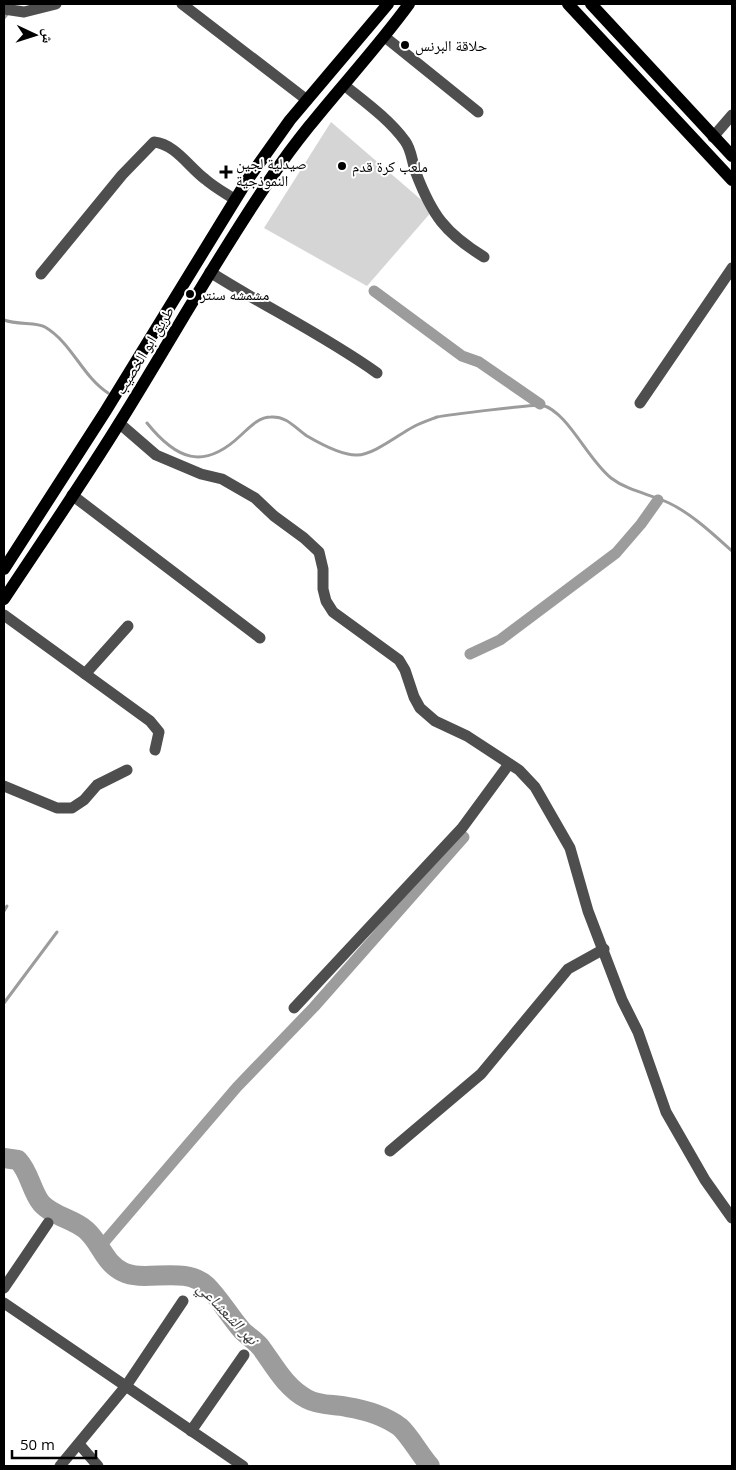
<svg xmlns="http://www.w3.org/2000/svg" width="736" height="1470" font-family="'Open Sans','Noto Naskh Arabic',sans-serif">
	<rect width="100%" height="100%" fill="#fff"/>
	<!-- green -->
	<polygon fill="#d5d5d5" points="331,122 433,210 367,286 264,228"/>
	<g fill="none" stroke-linecap="round" stroke-linejoin="round">
		<!-- stream -->
		<g stroke="#9c9c9c" stroke-width="3">
			<polyline points="4,18 9,12"/>
			<path d="M4 320C17 325 37 322 45 327 72 343 82 376 108 393"/>
			<path d="M147 423C176 459 203 471 240 436 249 428 258 417 271 417 287 416 295 428 307 436 319 443 341 455 356 455 372 456 398 435 413 427 420 423 429 420 437 417 447 415 536 404 542 405 568 412 587 459 611 478 628 491 650 494 669 503 692 514 713 534 732 551"/>
			<polyline points="4,911 7,906"/>
			<polyline points="4,1003 57,932"/>
		</g>
		<!-- canal -->
		<g stroke="#9c9c9c" stroke-width="11">
			<polyline points="374,291 462,356 479,362 540,404"/>
			<polyline points="470,654 500,640 616,553 641,524 658,500"/>
			<polyline points="100,1247 237,1087 314,1007 464,837"/>
		</g>
		<!-- river -->
		<path stroke="#9c9c9c" stroke-width="20" d="M4 1158 18 1160C30 1173 31 1190 41 1203 52 1216 74 1219 86 1230 101 1243 104 1263 123 1272 145 1283 185 1265 207 1286 219 1298 229 1315 240 1328 246 1336 256 1340 262 1349 275 1367 286 1388 307 1399 320 1406 334 1404 347 1407 366 1410 385 1416 400 1427 410 1436 420 1455 430 1466"/>
		<!-- minor -->
		<g stroke="#4e4e4e" stroke-width="11">
			<polyline points="182,4 307,100"/>
			<polyline points="4,9 24,12 56,4"/>
			<polyline points="385,37 478,112"/>
			<path d="M344 85C365 102 389 119 405 141 412 150 412 163 416 173 432 215 445 233 484 257"/>
			<polyline points="713,137 732,115"/>
			<path d="M210 272C265 307 324 335 377 373"/>
			<path d="M41 274 122 175 154 142C175 144 189 167 205 179 214 187 225 193 234 199"/>
			<polyline points="640,403 732,268"/>
			<polyline points="119,423 156,455 201,474 222,479 255,498 274,516 304,538 319,552 323,569 323,589 326,601 333,612 399,660 405,670 414,697 420,708 435,721 467,736 519,770 535,787 570,848 588,911 622,1000 638,1032 666,1112 705,1180 732,1218"/>
			<polyline points="72,495 260,638"/>
			<polyline points="4,615 150,721 159,732 155,750"/>
			<polyline points="85,674 128,626"/>
			<polyline points="4,786 57,808 72,808 84,800 97,785 127,770"/>
			<polyline points="294,1008 462,828 509,764"/>
			<polyline points="390,1151 481,1074 568,969 604,949"/>
			<polyline points="4,1288 48,1223"/>
			<polyline points="4,1303 243,1466"/>
			<polyline points="191,1431 244,1355"/>
			<polyline points="79,1444 98,1466"/>
			<polyline points="60,1466 126,1386 183,1301"/>
		</g>
		<!-- major -->
		<g stroke="#000" stroke-width="12">
			<polyline points="568,4 732,180"/>
			<polyline points="591,4 732,156"/>
			<polyline points="4,569 105,412 248,179 290,120 388,4"/>
			<path d="M4 599C43 540 83 482 120 422 171 340 218 255 273 175 314 114 366 63 409 4"/>
		</g>
	</g>
	<!-- markers -->
	<g fill="#000" stroke="#fff" stroke-width="2">
		<circle cx="405" cy="45" r="5"/>
		<circle cx="342" cy="166" r="5"/>
		<path d="M223.5 164.5h5v5h5v5h-5v5h-5v-5h-5v-5h5z"/>
		<circle cx="190" cy="294" r="5"/>
	</g>
	<g text-anchor="middle" dominant-baseline="central" stroke-width="4" stroke-linejoin="round" paint-order="stroke">
		<!-- poi labels -->
		<g font-size="15" fill="#000" stroke="#fff" text-anchor="start">
			<text x="415" y="45">حلاقة البرنس</text>
			<text x="236" y="163">صيدلية لجين<tspan x="236" dy="17">النموذجية</tspan></text>
			<text x="352" y="166">ملعب كرة قدم</text>
			<text x="200" y="294">مشمشه سنتر</text>
		</g>
		<!-- street labels -->
		<g font-size="15" fill="#000" stroke="#fff">
			<text transform="translate(144 350) rotate(-59)">طريق ابو الخصيب</text>
		</g>
		<!-- water labels -->
		<g font-size="16" font-style="italic" fill="#3d3d3d" stroke="#fff">
			<text transform="translate(228 1313) rotate(46)">نهر الشعشاعي</text>
		</g>
	</g>
	<!-- border -->
	<rect width="736" height="1470" fill="none" stroke="#000000" stroke-width="10"/>
	<!-- north arrow -->
	<g transform="translate(35 35) rotate(94)" stroke="#ffffff" stroke-width="4" paint-order="stroke">
	<path d="M0-4L9 19L0 12L-9 19Z" fill="#000000"/>
	<text y="-8" font-size="14" font-weight="bold" text-anchor="middle" fill="#000000">ش</text>
	</g>
	<!-- scale -->
	<path d="M12 1450v8h84v-8" fill="none" stroke="#000000" stroke-width="2.5"/>
	<text x="20" y="1450" font-size="15" fill="#000000" stroke="#ffffff" stroke-width="4" paint-order="stroke">50 m</text>
</svg>
